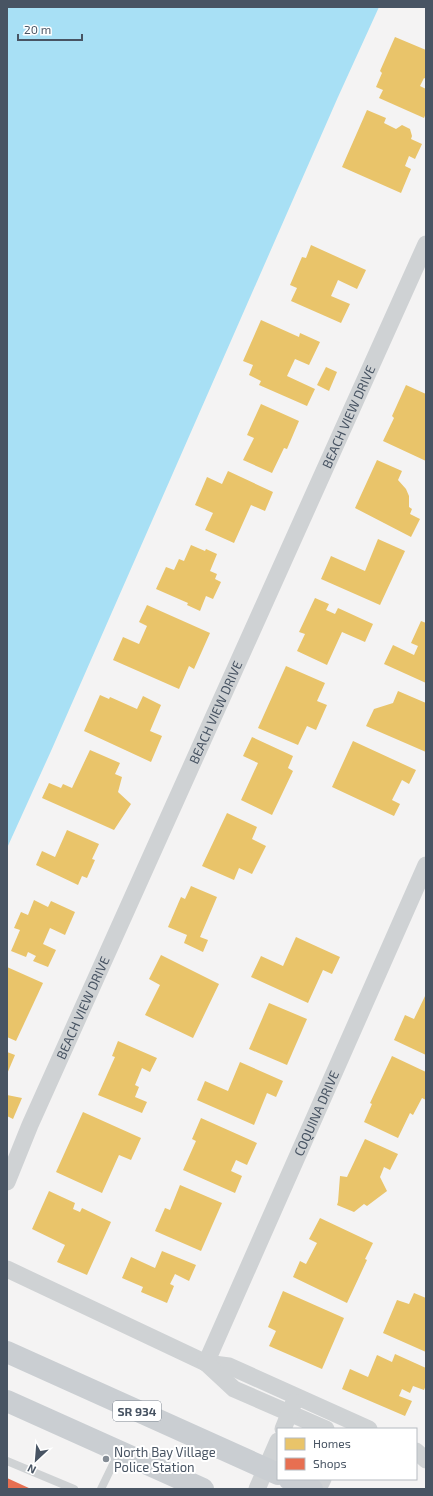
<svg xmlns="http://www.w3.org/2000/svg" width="433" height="1496" font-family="'Exo 2',sans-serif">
	<rect width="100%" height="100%" fill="#f4f3f3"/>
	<!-- water -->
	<polygon fill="#a8e0f5" points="7,7 379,7 338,97 51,751 7,848"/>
	<!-- homes -->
	<g fill="#e9c46a">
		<polygon points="395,37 426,50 426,79 424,78 420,86 426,89 426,113 424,118 379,98 383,90 376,87 382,73 380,71"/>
		<polygon points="367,110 386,118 384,123 396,129 402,125 410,129 412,136 411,139 422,144 415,159 409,156 405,166 411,169 401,193 342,167"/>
		<polygon points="311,245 366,270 357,289 338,280 331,296 350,304 341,323 291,301 297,288 290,285 302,257 306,258"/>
		<polygon points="261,320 299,337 300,333 320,342 309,365 295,359 287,376 315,389 307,406 259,385 261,381 249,375 253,365 243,361"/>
		<polygon points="326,367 337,372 329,391 317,385"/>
		<polygon points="406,385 426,394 426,461 383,441 394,418 392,416"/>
		<polygon points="261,404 299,421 287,449 284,448 272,473 243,460 254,438 247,435"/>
		<polygon points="377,460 402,471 398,480 406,489 409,496 409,507 412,509 410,514 420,519 411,537 355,508"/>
		<polygon points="228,471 273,492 265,511 251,505 234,543 205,530 213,513 195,505 207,477 222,484"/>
		<polygon points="378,539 405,551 380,605 321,579 331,556 365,571"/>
		<polygon points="191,545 205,551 206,549 217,554 210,571 217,574 215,579 221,582 213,599 206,596 200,611 187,605 188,603 156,589 166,567 174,570 179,559 184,561"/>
		<polygon points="315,598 329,604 326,610 335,614 338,608 373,624 365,642 342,632 327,665 297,651 305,634 299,632"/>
		<polygon points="147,605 210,633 194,669 189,666 179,689 113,660 123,637 139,644 147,626 139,622"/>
		<polygon points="421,621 426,623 426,683 384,664 393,645 414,655 418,646 411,643"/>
		<polygon points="286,666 325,683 317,701 327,705 316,730 307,726 298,745 258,728"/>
		<polygon points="398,691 426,703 426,752 366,726 374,709 393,703"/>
		<polygon points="100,695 109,699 110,697 137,709 143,696 161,705 150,731 162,736 151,762 84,731"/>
		<polygon points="252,737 293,756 288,768 293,771 272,815 241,800 258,763 243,756"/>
		<polygon points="353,741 416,770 409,784 402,780 392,800 400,804 394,816 332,787"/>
		<polygon points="90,750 120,763 115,774 122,777 118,792 131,804 114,830 42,798 49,783 61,788 63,784 72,788"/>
		<polygon points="227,813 257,827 252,839 266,846 252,874 239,868 234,880 202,866"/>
		<polygon points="67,830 99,844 92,859 95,860 87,878 82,876 78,885 36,865 42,851 55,857"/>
		<polygon points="191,886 217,897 200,937 208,940 203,952 184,943 187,935 168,927 181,897 185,899"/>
		<polygon points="34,900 48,907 51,901 75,912 65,935 50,928 43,944 56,950 48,967 33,961 36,956 28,952 26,957 11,951 20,930 14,928 21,912 28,915"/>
		<polygon points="296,937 340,957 332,974 323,970 308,1003 251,977 261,956 283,966"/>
		<polygon points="161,955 219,984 193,1038 145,1015 160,985 149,979"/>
		<polygon points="7,967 43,983 16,1041 7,1037"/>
		<polygon points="426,994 426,1055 394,1040 405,1015 414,1019"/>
		<polygon points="269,1003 307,1019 287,1065 249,1049"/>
		<polygon points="118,1041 157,1058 150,1072 142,1068 135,1085 139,1087 135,1097 147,1102 142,1113 98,1095 115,1057 112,1056"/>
		<polygon points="7,1052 15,1055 7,1074"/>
		<polygon points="392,1056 426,1072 426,1100 422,1098 413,1115 410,1113 398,1138 364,1122 372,1104 370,1103"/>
		<polygon points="240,1062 283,1081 276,1097 267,1093 254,1125 197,1100 205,1081 228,1091"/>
		<polygon points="7,1095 22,1098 13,1119 7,1116"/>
		<polygon points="83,1112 141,1138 131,1160 119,1155 102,1193 56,1172"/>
		<polygon points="201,1118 257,1143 247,1165 236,1160 231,1171 242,1176 235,1193 183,1170 196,1141 192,1139"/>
		<polygon points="365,1139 398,1154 390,1170 384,1167 380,1177 387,1191 367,1206 364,1204 354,1212 337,1205 338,1202 340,1176 347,1177"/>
		<polygon points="180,1185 222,1203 201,1251 155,1231 165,1208 170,1210"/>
		<polygon points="49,1191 75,1203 73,1209 80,1212 82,1208 111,1222 87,1275 57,1262 65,1245 32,1229"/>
		<polygon points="320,1218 373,1243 365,1259 367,1260 347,1303 293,1277 300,1261 306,1264 317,1243 309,1239"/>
		<polygon points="162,1251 196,1265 189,1281 175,1274 170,1284 174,1286 167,1303 141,1292 143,1287 122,1278 131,1257 155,1268"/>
		<polygon points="283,1291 344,1318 322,1369 269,1346 276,1331 268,1327"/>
		<polygon points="414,1293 426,1298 426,1352 383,1333 397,1300 409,1304"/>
		<polygon points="395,1354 426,1368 426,1385 424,1390 413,1386 410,1393 402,1389 399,1396 412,1401 405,1416 342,1389 350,1369 368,1377 377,1355 392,1362"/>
	</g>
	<!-- shops -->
	<polygon fill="#e76f51" points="7,1478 31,1489 7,1489"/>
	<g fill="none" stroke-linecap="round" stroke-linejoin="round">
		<!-- service -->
		<g stroke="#cfd2d4" stroke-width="8">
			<polyline points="7,1461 74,1489"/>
			<polyline points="101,1489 119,1452"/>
		</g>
		<!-- minor -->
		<g stroke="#cfd2d4" stroke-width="17">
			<path id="s1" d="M7 1182 30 1125 426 244"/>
			<polyline points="7,1269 206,1363 229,1366 369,1429"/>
			<path id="s2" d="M206 1363 426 865"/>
			<polyline points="206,1363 234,1389 326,1429"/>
			<polyline points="283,1429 294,1402"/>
			<polyline points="416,1451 426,1460"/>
			<polyline points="257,1489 278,1441"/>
			<polyline points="318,1489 323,1479"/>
		</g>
		<!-- primary -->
		<g stroke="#caced2" stroke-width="22">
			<polyline points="7,1352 278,1474"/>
			<polyline points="7,1401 203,1489"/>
			<polyline points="289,1479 312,1489"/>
		</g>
	</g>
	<!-- markers -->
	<circle fill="#848c95" stroke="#fff" stroke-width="1.5" cx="106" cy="1459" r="4"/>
	<g text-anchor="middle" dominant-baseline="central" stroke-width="4" stroke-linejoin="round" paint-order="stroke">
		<!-- shield labels -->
		<rect fill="#fff" stroke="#7f8792" stroke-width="1" x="113" y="1401" width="48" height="20" rx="3"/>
		<g font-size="12" font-weight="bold" fill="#485463">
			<text x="137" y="1411">SR 934</text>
		</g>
		<!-- street labels -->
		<g font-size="13" fill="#485463" stroke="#fff">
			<text stroke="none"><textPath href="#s1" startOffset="838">BEACH VIEW DRIVE</textPath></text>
			<text stroke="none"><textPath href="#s1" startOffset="514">BEACH VIEW DRIVE</textPath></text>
			<text stroke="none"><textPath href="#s1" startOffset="190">BEACH VIEW DRIVE</textPath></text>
			<text stroke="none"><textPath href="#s2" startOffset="273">COQUINA DRIVE</textPath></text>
		</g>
		<!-- poi labels -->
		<g font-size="13" fill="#485463" stroke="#fff" text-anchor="start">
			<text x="114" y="1452">North Bay Village<tspan x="114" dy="15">Police Station</tspan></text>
		</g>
	</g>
	<!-- border -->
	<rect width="433" height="1496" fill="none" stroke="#485463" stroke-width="16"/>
	<!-- legend -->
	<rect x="277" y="1428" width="140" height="52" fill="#ffffff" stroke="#b6bbc1"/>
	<rect x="285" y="1438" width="20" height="12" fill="#e9c46a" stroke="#b6bbc1"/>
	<text x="313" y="1448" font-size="12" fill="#485463">Homes</text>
	<rect x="285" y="1458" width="20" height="12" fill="#e76f51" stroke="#b6bbc1"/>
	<text x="313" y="1468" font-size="12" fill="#485463">Shops</text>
	<!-- north arrow -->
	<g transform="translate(36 1460) rotate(206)" stroke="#ffffff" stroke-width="3" paint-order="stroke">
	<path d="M0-3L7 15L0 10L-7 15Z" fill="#485463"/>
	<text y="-6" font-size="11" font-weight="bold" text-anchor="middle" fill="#485463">N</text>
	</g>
	<!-- scale -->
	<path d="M18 34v6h64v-6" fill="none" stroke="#485463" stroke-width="2"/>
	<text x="24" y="34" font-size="12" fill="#485463" stroke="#ffffff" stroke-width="3" paint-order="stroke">20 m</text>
</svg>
